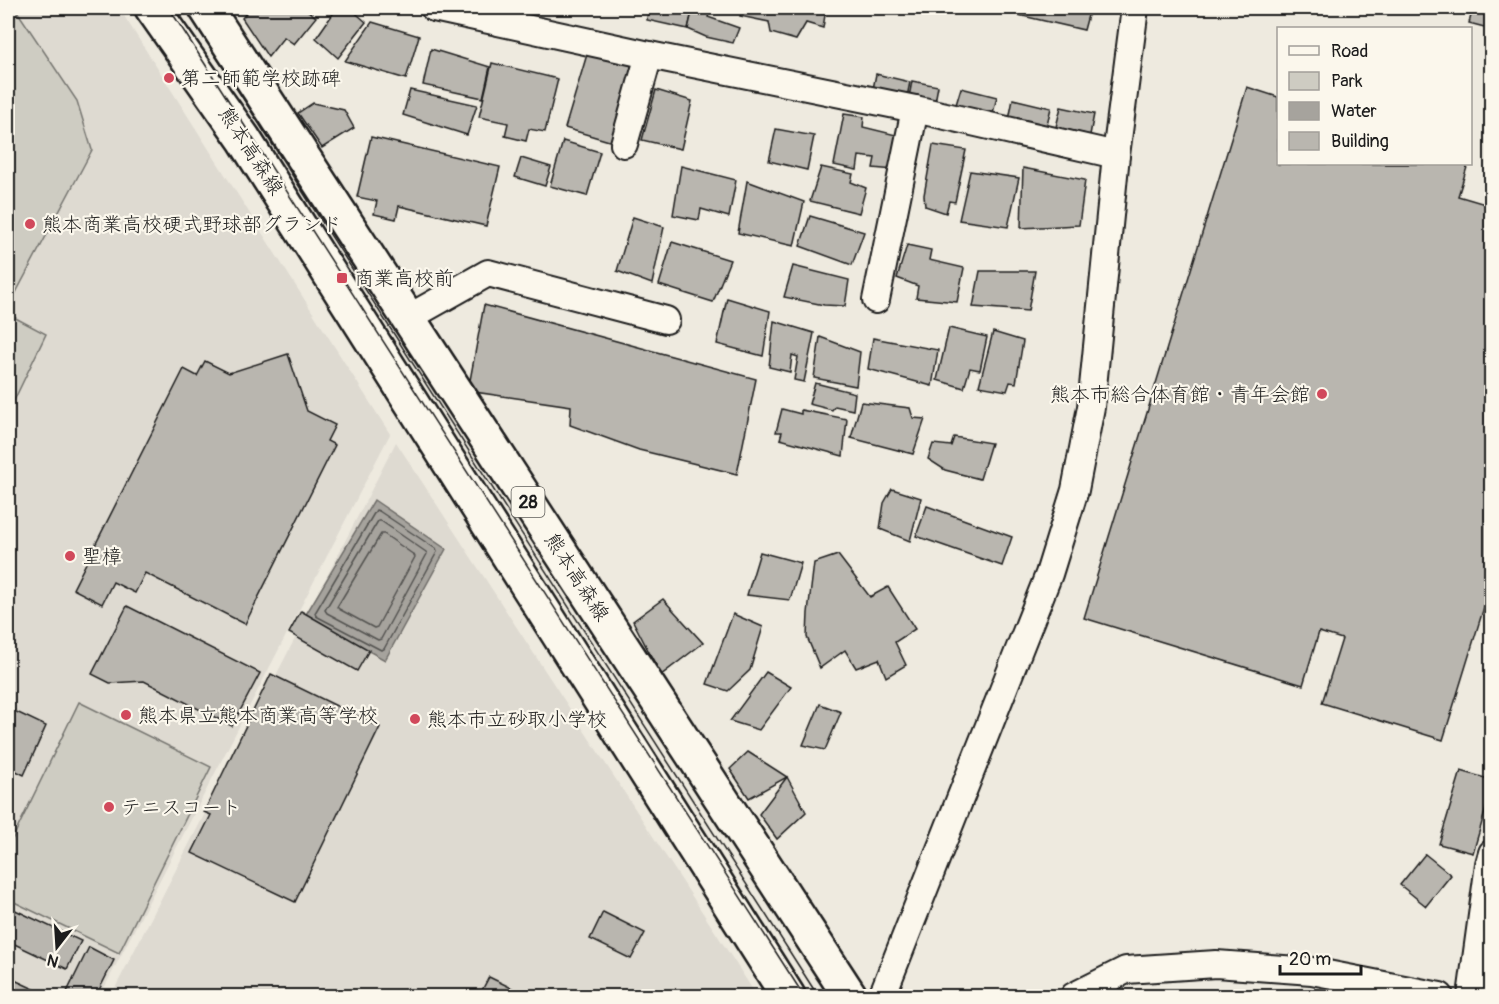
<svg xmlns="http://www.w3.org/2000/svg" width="1499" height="1004" font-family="Pangolin,'Klee One',sans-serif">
	<rect width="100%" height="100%" fill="#eeeadf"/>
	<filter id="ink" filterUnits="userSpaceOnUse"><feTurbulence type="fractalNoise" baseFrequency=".0167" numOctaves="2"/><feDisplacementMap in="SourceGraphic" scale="12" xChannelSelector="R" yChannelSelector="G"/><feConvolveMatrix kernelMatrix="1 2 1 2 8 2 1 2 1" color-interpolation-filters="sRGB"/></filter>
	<g filter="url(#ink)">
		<!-- built -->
		<g fill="#dedad1">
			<polygon points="8,8 119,8 390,434 100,996 8,996"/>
			<polygon points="396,442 757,996 111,996"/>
		</g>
		<!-- green -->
		<g fill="#ceccc2" stroke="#75746f" stroke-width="1.5">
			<polygon points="8,8 15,8 77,101 92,150 12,300 8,298"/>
			<polygon points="8,314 46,334 8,413"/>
			<polygon points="79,702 211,767 119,953 8,899 8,848"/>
		</g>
		<!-- water -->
		<polygon fill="#a6a39d" stroke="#6f6d69" stroke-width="1.5" points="374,500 446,549 385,660 305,616"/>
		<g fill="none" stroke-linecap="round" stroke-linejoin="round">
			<!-- shore -->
			<g stroke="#535250" stroke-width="1.5">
				<polygon points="376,510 379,511 436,549 437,552 384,649 381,650 316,616 315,613"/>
				<polygon points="378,521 381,521 426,552 427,554 381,639 378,640 327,613 325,610"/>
				<polygon points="381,534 384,534 414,555 415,557 377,627 374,628 339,609 337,607"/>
			</g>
		</g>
		<!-- building -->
		<g fill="#b9b6af" stroke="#1c1c1c" stroke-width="1.5">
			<polygon points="250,8 304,8 316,17 294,44 284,37 268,57 242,18"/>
			<polygon points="337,8 350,8 366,22 338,58 316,38"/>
			<polygon points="648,8 693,8 688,29 647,20"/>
			<polygon points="693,8 711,8 708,17 739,28 733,43 706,37 688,29"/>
			<polygon points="743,8 826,8 823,28 806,23 796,40 771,33 769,22 740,16"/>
			<polygon points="1016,8 1090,8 1084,30 1014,14"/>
			<polygon points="1473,8 1492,8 1492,29 1469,23"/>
			<polygon points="372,22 419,36 406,79 345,61"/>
			<polygon points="431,49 490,67 483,98 423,85"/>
			<polygon points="588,51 638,67 616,143 565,128"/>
			<polygon points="492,63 558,79 545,132 529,129 526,141 505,136 508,123 479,117"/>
			<polygon points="876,74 910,82 907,97 873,89"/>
			<polygon points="912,81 938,86 935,102 909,97"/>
			<polygon points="1247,87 1278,97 1278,164 1468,164 1458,196 1492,206 1492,581 1443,740 1322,703 1342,639 1319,632 1303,685 1084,618"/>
			<polygon points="961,88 997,97 992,117 955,108"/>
			<polygon points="410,90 477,105 467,135 403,115"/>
			<polygon points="656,90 692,101 681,149 642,140"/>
			<polygon points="1013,99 1051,108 1046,128 1009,120"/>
			<polygon points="313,103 344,110 354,128 322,148 298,113"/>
			<polygon points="1061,107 1094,114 1090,135 1056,127"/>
			<polygon points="844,114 864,117 863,127 900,136 894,170 873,168 875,158 859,156 857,170 834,165"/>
			<polygon points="776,129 814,136 807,170 769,161"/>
			<polygon points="371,137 500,167 486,226 399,206 396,219 374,214 377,201 357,197"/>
			<polygon points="563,141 600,152 587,196 550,186"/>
			<polygon points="933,145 966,150 955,202 949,201 946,213 925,206 924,195"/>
			<polygon points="521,158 551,167 545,186 515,177"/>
			<polygon points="681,166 736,180 729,217 701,209 699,220 673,215"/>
			<polygon points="821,167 853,174 851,182 866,188 859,213 810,201"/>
			<polygon points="1023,168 1085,180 1079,225 1021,228"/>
			<polygon points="970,171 1019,178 1008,227 959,220"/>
			<polygon points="747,181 804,202 794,246 738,233"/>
			<polygon points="810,216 864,232 852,265 800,246"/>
			<polygon points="633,217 664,227 652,284 617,271"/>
			<polygon points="672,242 730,260 713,302 659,285"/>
			<polygon points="907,245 931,250 929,260 964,268 957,302 916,298 918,286 897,278"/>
			<polygon points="793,266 849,280 845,306 824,305 784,297"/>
			<polygon points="980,271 1035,271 1028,311 973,307"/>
			<polygon points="727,298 770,311 763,356 717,344"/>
			<polygon points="484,305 756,379 737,474 639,450 570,425 571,406 468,391"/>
			<polygon points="774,321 814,333 804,382 794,380 798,357 792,355 790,372 769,367"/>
			<polygon points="949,328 987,337 980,370 970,368 964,388 937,380"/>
			<polygon points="993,332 1023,341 1016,383 1010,382 1007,391 979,386"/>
			<polygon points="820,337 860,352 856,386 814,378"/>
			<polygon points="873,338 938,350 932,386 868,369"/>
			<polygon points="288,354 307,411 335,425 327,441 335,445 245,624 145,573 135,593 113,582 102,604 73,589 184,369 197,376 205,361 229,373"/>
			<polygon points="815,383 855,393 853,410 835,406 832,410 809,404"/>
			<polygon points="861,402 910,408 913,418 925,419 913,454 851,438"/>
			<polygon points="782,409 801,414 801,410 847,419 843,456 780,439 782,432 776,432"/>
			<polygon points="954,437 991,443 980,479 945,470 928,459 933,444 951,446"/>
			<polygon points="892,489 921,498 910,541 880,529 884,503"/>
			<polygon points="927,506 1012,537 1002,566 916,536"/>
			<polygon points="760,552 801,563 790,600 747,595"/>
			<polygon points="838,555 870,597 888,587 915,629 895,642 906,665 886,677 879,659 856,668 845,650 820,668 807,637 808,613 814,563"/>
			<polygon points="663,599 703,643 661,675 633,621"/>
			<polygon points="127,606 260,673 232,726 144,681 110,683 92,674"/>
			<polygon points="301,611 369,650 357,671 289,633"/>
			<polygon points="733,614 763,627 750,670 728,691 707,684"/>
			<polygon points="766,672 791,687 759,730 730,721"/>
			<polygon points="271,674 380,727 295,902 192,853 211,815 204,812"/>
			<polygon points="820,704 841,712 825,750 803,745"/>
			<polygon points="8,708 46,726 24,775 8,767"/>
			<polygon points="748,752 787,777 749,798 730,769"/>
			<polygon points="1461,771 1492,780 1492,788 1473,853 1439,844"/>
			<polygon points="787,777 806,812 777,839 759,814"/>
			<polygon points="1425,854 1451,875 1426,906 1400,885"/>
			<polygon points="11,908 81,941 67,969 8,941 8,915"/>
			<polygon points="603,912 645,933 631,959 590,939"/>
			<polygon points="89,947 114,960 96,996 65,996"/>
			<polygon points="8,977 49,996 8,996"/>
			<polygon points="489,977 528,996 479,996"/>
		</g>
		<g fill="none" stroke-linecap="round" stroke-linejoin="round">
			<defs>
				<g id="minor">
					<polyline points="434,8 649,55 915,109 1116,155"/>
					<polyline points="624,144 649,55"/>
					<polyline points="876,300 915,109"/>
					<polyline points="408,318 488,273 666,320"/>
					<polyline points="882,996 1049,574 1075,490 1091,407 1116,155 1135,8"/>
					<polyline points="1074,996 1126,970 1216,964 1312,971 1440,996"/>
					<polyline points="1471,996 1489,864 1492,853"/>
				</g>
				<g id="primary">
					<polyline points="152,8 244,139 788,996"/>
					<polyline points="206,8 850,996"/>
				</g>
			</defs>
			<!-- minor casing -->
			<use href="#minor" stroke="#1c1c1c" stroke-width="30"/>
			<!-- primary casing -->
			<use href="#primary" stroke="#1c1c1c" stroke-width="38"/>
			<!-- minor -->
			<use href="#minor" stroke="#fbf7ec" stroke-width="26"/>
			<!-- primary -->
			<use href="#primary" stroke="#fbf7ec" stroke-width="33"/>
			<!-- tram -->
			<g stroke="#1c1c1c" stroke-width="1.5">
				<polyline points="169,8 804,996"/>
				<polyline points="185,8 818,996"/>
			</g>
		</g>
	</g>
	<!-- markers -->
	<g fill="#d1495b" stroke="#fbf7ec" stroke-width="2">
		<circle cx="169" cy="78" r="6"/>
		<circle cx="30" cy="224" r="6"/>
		<rect x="336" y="272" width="12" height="12" rx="3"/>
		<circle cx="1322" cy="394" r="6"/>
		<circle cx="70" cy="556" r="6"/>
		<circle cx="126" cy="715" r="6"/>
		<circle cx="415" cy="719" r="6"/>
		<circle cx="109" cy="807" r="6"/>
	</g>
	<g text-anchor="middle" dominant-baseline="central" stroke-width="4.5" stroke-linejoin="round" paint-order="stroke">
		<!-- shield labels -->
		<rect fill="#fbf7ec" stroke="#5f5e5a" stroke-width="1.5" x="511.5" y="487" width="33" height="30" rx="4.5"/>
		<g font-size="18" font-weight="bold" fill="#1c1c1c">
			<text x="528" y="502">28</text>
		</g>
		<!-- poi labels -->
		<g font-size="20" fill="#1c1c1c" stroke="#fbf7ec" text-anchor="start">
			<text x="181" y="78">第二師範学校跡碑</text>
			<text x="42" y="224">熊本商業高校硬式野球部グランド</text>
			<text x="354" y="278">商業高校前</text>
			<text x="1310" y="394" text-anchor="end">熊本市総合体育館・青年会館</text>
			<text x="82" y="556">聖樟</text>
			<text x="138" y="715">熊本県立熊本商業高等学校</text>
			<text x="427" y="719">熊本市立砂取小学校</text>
			<text x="121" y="807">テニスコート</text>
		</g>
		<!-- street labels -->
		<g font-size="20" fill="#1c1c1c" stroke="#fbf7ec">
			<text transform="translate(251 151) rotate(57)">熊本高森線</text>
			<text transform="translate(577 577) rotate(57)">熊本高森線</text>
		</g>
	</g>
	<!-- margin -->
	<rect width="1499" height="1004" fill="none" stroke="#fbf7ec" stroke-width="30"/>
	<rect x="15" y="15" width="1469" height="974" fill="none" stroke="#1c1c1c" stroke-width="2" filter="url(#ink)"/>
	<!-- legend -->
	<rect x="1277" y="27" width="195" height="138" fill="#fbf7ec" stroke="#a29f99" stroke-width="1.5"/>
	<rect x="1289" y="46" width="30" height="9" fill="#fbf7ec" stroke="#a29f99" stroke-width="1.5"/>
	<text x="1331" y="57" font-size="18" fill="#1c1c1c">Road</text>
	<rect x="1289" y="72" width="30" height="18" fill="#ceccc2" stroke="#a29f99" stroke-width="1.5"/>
	<text x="1331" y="87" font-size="18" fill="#1c1c1c">Park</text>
	<rect x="1289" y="102" width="30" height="18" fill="#a6a39d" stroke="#a29f99" stroke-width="1.5"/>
	<text x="1331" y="117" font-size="18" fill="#1c1c1c">Water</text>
	<rect x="1289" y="132" width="30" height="18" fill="#b9b6af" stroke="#a29f99" stroke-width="1.5"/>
	<text x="1331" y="147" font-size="18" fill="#1c1c1c">Building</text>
	<!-- north arrow -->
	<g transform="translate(57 947) rotate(197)" stroke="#fbf7ec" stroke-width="4.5" paint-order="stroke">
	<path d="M0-4.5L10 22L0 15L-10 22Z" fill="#1c1c1c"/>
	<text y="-9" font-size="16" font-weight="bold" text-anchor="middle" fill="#1c1c1c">N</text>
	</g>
	<!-- scale -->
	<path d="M1280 965v9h81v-9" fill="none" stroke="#1c1c1c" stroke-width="3"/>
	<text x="1289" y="965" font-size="18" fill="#1c1c1c" stroke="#fbf7ec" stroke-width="4.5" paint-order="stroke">20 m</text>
</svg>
